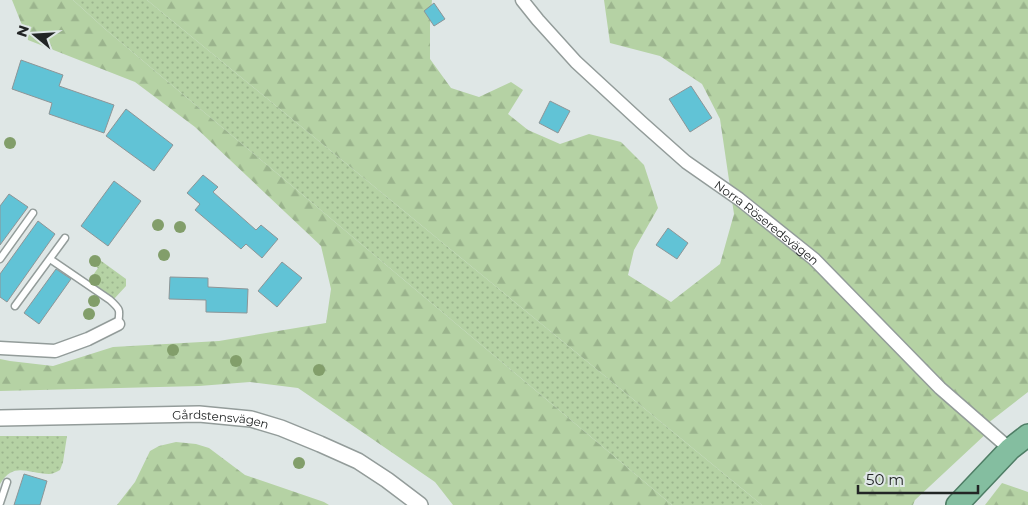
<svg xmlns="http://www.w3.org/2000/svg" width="1028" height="505" font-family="Montserrat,sans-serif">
	<defs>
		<pattern id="grass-dots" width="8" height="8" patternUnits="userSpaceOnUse" patternTransform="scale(1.25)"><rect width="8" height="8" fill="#b5d2a4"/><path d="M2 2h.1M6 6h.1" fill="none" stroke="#9bb48d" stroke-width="1.8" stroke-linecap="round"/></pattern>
		<pattern id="forest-firs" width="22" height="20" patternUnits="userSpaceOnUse" patternTransform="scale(1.25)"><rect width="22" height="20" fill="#b5d2a4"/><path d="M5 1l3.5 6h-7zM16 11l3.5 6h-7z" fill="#9bb48d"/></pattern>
	</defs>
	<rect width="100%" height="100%" fill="#dfe7e6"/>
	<!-- grass -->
	<g fill="url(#grass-dots)">
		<polygon points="73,0 147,0 762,505 672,505 105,29"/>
		<polygon points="93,255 126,279 126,286 114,299 89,281 98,268 89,262"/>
		<path d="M0 436H67L63 462 60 470C56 472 53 474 49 474 28 474 14 461 0 484Z"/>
	</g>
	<!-- forest -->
	<g fill="url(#forest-firs)">
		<polygon points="12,0 73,0 105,29 672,505 453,505 435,482 298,388 250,382 199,386 0,391 0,359 10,361 53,366 113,347 219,341 326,323 331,289 321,246 195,127 135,82 28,40"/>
		<polygon points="147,0 432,0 430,25 430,59 451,88 479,97 511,82 523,90 508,114 528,130 560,144 589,134 621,142 644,165 658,208 634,250 628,275 671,302 720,264 734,214 720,119 702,84 660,56 610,43 604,0 1028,0 1028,392 983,427 988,432 915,500 913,505 762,505"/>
		<polygon points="176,442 196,444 209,448 245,475 324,502 329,505 117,505 135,482 150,451 159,446"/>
		<polygon points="1002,483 1028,492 1028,505 985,505"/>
	</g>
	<!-- building -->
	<g fill="#61c3d6" stroke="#8d9597">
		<polygon points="434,3 445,19 434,26 424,11"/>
		<polygon points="21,60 63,75 59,86 114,105 104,133 49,114 52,103 12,89"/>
		<polygon points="691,86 712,118 690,132 669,99"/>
		<polygon points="550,101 570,111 558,133 539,123"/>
		<polygon points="126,109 173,145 154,171 106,136"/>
		<polygon points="203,175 218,187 213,192 256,230 261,225 278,239 262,258 246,244 241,249 195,210 200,204 187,193"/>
		<polygon points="114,181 141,201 108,246 81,226"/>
		<polygon points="9,194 28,207 0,245 0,206"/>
		<polygon points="38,221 55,234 7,302 0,297 0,274"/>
		<polygon points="668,228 688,243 677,259 656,245"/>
		<polygon points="282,262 302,278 277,307 258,291"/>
		<polygon points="56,269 71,279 39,324 24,313"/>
		<polygon points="170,277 208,278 208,287 248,289 247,313 206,312 206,300 169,299"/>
		<polygon points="24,474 47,481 40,505 14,505"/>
	</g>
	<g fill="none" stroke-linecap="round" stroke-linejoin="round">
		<defs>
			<g id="service">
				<polyline points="0,259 33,213"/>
				<path d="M50 259 110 300C121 310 120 310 118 324"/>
				<polyline points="15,306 65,238"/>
				<polyline points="0,503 7,482"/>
			</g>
			<g id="minor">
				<path id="s1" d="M522 0 538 20 576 62 641 122 686 162 739 199 814 259 940 388 1010 449"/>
				<polyline points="0,348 55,351 88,339 118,324"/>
			</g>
			<g id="tertiary">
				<path id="s2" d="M0 418 199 414 251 419 281 428 320 444 358 461 387 480 420 505"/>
			</g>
			<polyline id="trunk" points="957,505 1010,449 1028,435"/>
		</defs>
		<!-- service casing -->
		<use href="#service" stroke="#939c9a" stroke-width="9"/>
		<!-- minor casing -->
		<use href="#minor" stroke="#939c9a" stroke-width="15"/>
		<!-- tertiary casing -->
		<use href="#tertiary" stroke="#939c9a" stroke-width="18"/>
		<!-- trunk casing -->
		<use href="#trunk" stroke="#4e7d65" stroke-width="24"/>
		<!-- service -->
		<use href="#service" stroke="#fff" stroke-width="6"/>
		<!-- minor -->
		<use href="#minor" stroke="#fff" stroke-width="12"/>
		<!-- tertiary -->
		<use href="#tertiary" stroke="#fff" stroke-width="15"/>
		<!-- trunk -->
		<use href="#trunk" stroke="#84bea0" stroke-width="21"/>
	</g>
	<!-- trees -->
	<g fill="#829e6a">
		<circle cx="10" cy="143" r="6"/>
		<circle cx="158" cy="225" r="6"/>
		<circle cx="180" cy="227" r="6"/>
		<circle cx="164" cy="255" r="6"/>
		<circle cx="95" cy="261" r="6"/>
		<circle cx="95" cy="280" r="6"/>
		<circle cx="94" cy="301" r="6"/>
		<circle cx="89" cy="314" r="6"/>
		<circle cx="173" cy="350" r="6"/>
		<circle cx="236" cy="361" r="6"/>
		<circle cx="319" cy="370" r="6"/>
		<circle cx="299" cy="463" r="6"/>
	</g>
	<g text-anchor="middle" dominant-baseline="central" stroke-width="4" stroke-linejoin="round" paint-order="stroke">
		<!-- street labels -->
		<g font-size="12" fill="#222525" stroke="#dfe7e6">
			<text stroke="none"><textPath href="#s1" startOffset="332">Norra Röseredsvägen</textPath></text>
			<text stroke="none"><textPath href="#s2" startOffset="221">Gårdstensvägen</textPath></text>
		</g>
	</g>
	<!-- north arrow -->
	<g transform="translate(35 35) rotate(288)" stroke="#dfe7e6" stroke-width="4" paint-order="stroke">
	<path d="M0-4L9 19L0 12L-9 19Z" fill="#222525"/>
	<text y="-8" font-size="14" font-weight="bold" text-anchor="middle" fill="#222525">N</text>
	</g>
	<!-- scale -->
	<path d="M858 485v8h120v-8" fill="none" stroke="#222525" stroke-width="2.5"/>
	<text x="866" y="485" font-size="15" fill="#222525" stroke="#dfe7e6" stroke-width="4" paint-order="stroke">50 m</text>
</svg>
